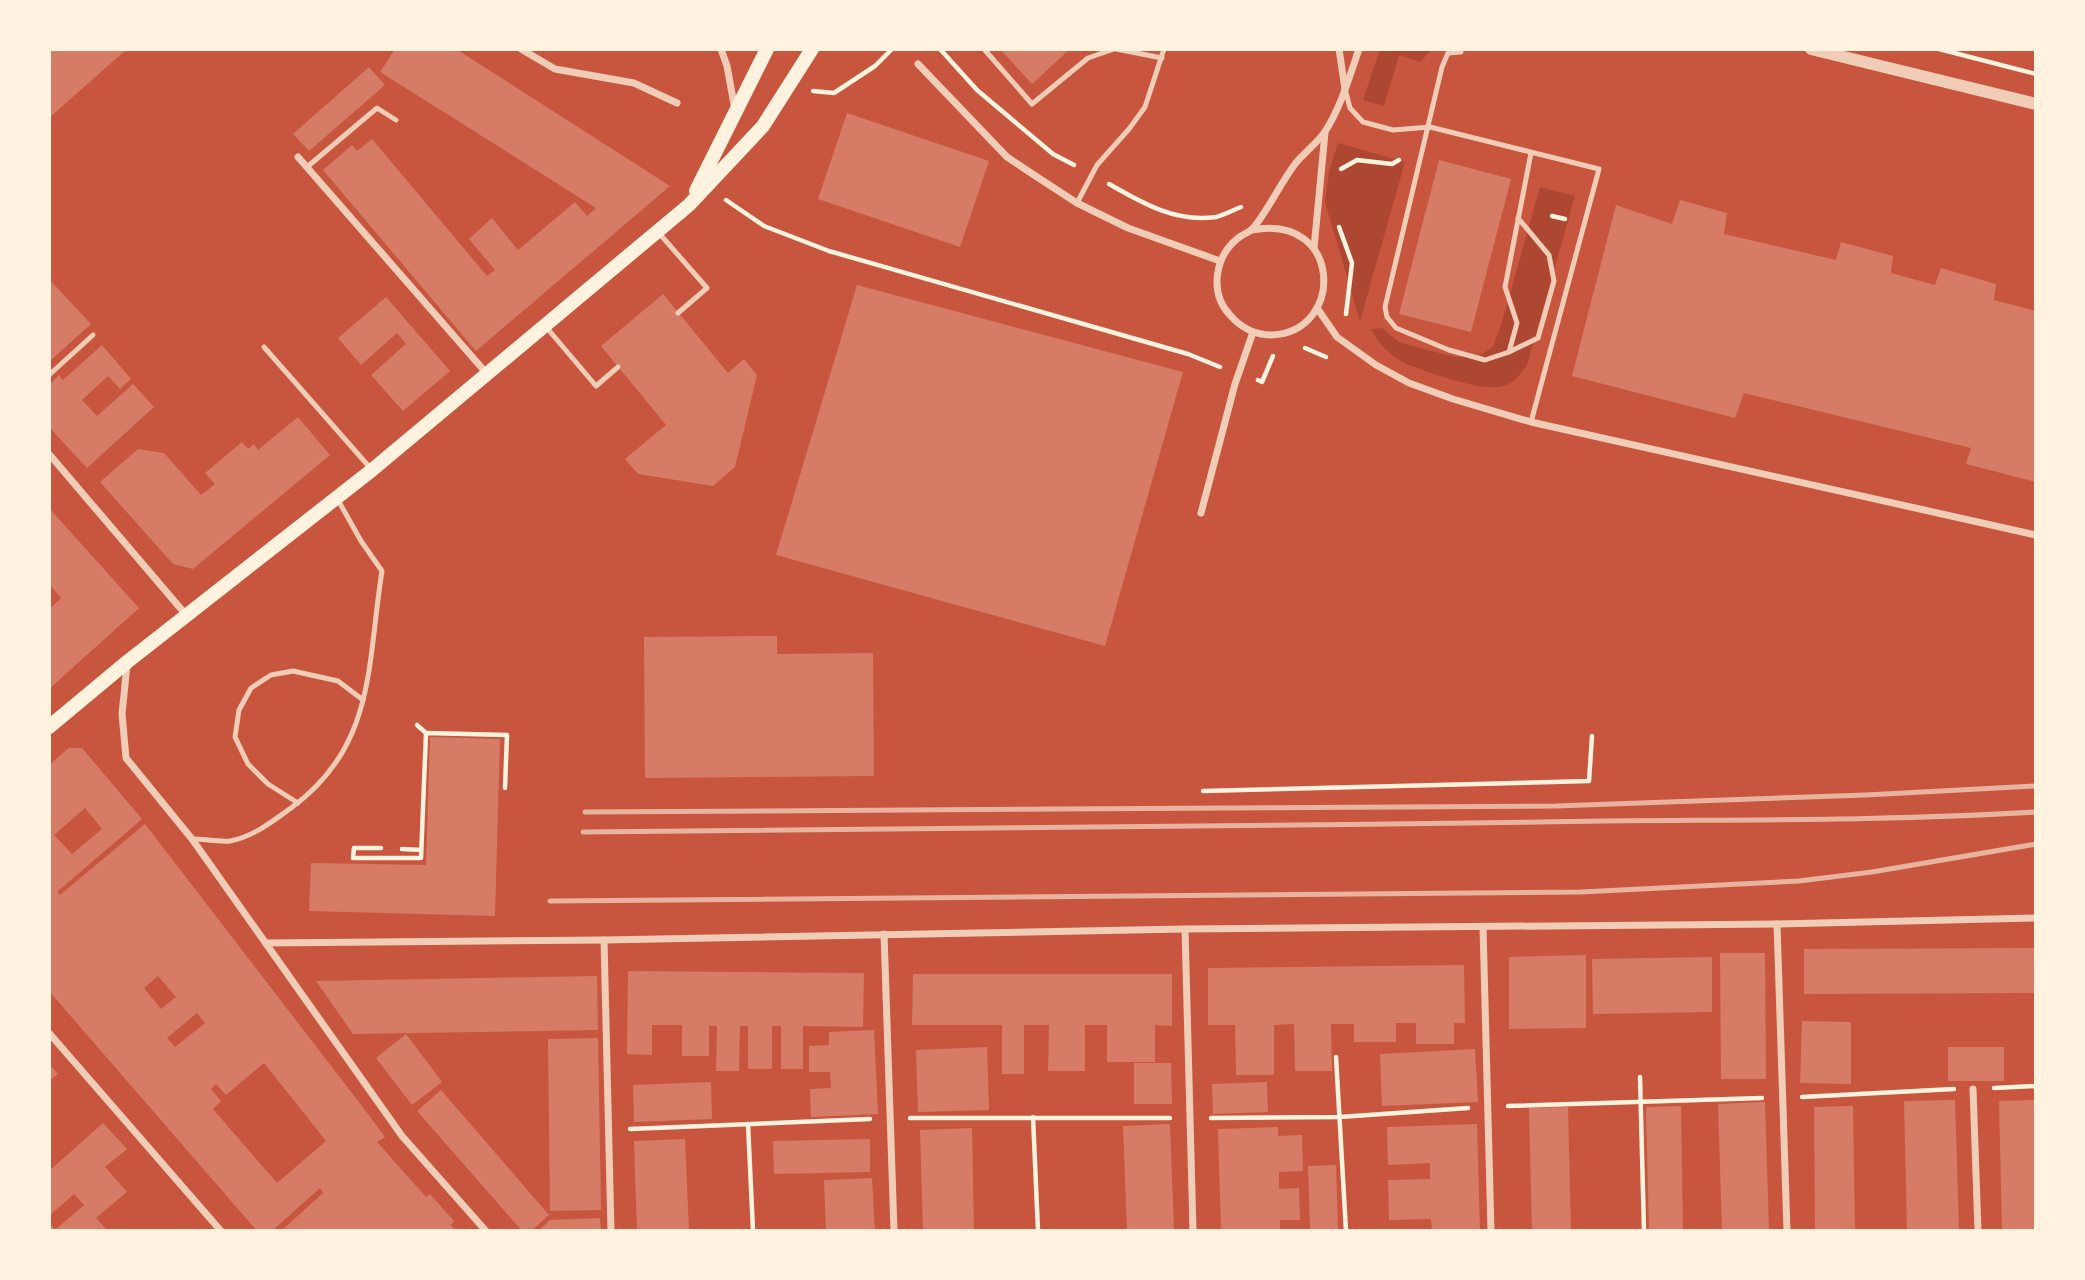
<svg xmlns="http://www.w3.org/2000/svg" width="2085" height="1280" font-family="Karla,sans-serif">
	<rect width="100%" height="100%" fill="#c8553d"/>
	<!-- green -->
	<g fill="#ae4732">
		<polygon points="1380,49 1431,49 1421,62 1399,55 1384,106 1363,100"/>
		<polygon points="1338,143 1405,162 1360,321 1325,202 1329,171"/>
		<path d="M1540 187 1575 196 1527 365C1520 375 1511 386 1498 387 1477 390 1425 372 1405 363 1390 356 1378 343 1371 329L1382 328 1399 342 1454 357H1478L1493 347 1503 319Z"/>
	</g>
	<!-- building -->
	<g fill="#d67c66" fill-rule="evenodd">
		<polygon points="49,49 127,49 49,118"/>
		<polygon points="395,49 456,49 670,186 476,351 323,170 352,145 357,151 372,139 487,276 495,270 469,239 492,218 518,250 575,202 587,216 596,208 380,72"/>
		<polygon points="1000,49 1070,49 1032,84"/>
		<polygon points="369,67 385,85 309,151 293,134"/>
		<polygon points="847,113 989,161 960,247 818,199"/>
		<polygon points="1439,160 1511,179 1471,332 1399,314"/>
		<polygon points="1680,200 1727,213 1724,234 1836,260 1841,242 1893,256 1891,273 1935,285 1941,268 1996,284 1994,300 2036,311 2036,482 1966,464 1971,448 1744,393 1735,418 1572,376 1616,205 1672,224"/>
		<polygon points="49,279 91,324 49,362"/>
		<polygon points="857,285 1183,372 1105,646 776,555"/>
		<polygon points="663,294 728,373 744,359 757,375 735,467 713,486 638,474 625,459 666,425 601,346"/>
		<polygon points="386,297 450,371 403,411 371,375 406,344 397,333 361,365 338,338"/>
		<polygon points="102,345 131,379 120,389 108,376 82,400 97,416 133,384 154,407 87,468 49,427 49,385 59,375 63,380"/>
		<polygon points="298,417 330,455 193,569 173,564 100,482 138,449 164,453 201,495 215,484 205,473 242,442 248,449 254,444 258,450"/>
		<polygon points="49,508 139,608 49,689 49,609 61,598 49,584"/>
		<polygon points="777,636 777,654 873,653 874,776 645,778 644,637"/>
		<polygon points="430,737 500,739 495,916 309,911 311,863 426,865"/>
		<path d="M69 748H82L142 819 57 892 60 895 145 824 365 1110 385 1137 377 1142 426 1197 430 1194 454 1221 451 1225 456 1231H281L323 1193 320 1188 272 1231H257L49 991V765ZM85 808 102 829 72 854 54 835ZM158 976 176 997 161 1009 144 988ZM197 1013 205 1023 175 1047 167 1038ZM264 1063 326 1141 277 1183 213 1109 221 1101 211 1089 216 1084 226 1095Z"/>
		<polygon points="2036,948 2036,993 1804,994 1804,949"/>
		<polygon points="1720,953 1765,953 1766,1079 1721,1079"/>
		<polygon points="1586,955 1586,1028 1509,1029 1509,957"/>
		<polygon points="1712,957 1712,1012 1593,1014 1592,959"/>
		<polygon points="1464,965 1465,1023 1454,1023 1454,1044 1416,1044 1416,1023 1396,1023 1396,1042 1354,1042 1354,1024 1331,1024 1332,1071 1295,1071 1294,1024 1274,1025 1274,1075 1236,1075 1235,1025 1208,1025 1208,968"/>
		<polygon points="628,971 864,973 863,1027 803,1026 803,1069 781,1069 781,1026 772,1026 772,1069 748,1069 748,1026 740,1026 739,1071 716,1071 717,1026 709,1026 709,1056 682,1056 682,1025 652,1025 652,1055 627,1054"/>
		<polygon points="913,974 1172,974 1172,1026 1155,1025 1155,1062 1107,1062 1107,1025 1085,1025 1085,1071 1048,1071 1049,1025 1024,1025 1024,1074 1002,1074 1002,1025 912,1025"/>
		<polygon points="597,976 598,1030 353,1034 316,981"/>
		<polygon points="1802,1021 1851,1022 1851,1084 1800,1083"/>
		<polygon points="874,1030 878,1114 811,1117 810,1089 831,1088 830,1072 809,1072 809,1046 829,1045 829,1032"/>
		<polygon points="406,1034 442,1082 412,1105 376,1058"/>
		<polygon points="598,1038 601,1210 550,1211 548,1039"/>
		<polygon points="987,1047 989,1110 918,1112 916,1050"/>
		<rect x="1948" y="1047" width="56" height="34"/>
		<polygon points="1475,1049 1478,1102 1382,1106 1380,1054"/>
		<polygon points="1134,1063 1171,1063 1172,1104 1134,1104"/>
		<polygon points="49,1064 58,1074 49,1081"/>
		<polygon points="711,1082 712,1119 634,1122 633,1085"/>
		<polygon points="1267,1082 1268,1112 1213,1114 1212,1084"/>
		<polygon points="441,1090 549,1215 531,1231 522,1231 417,1111"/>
		<polygon points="1955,1100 1959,1231 1907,1231 1904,1101"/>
		<polygon points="2036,1100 2036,1231 2002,1231 1999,1101"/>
		<polygon points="1765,1102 1769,1231 1722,1231 1718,1104"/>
		<polygon points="1681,1106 1683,1231 1649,1231 1646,1107"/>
		<polygon points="1853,1106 1855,1231 1815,1231 1814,1107"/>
		<polygon points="1568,1107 1571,1231 1532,1231 1529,1108"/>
		<polygon points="103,1123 127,1149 105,1167 127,1192 96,1218 108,1231 49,1231 49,1222 55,1230 84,1205 74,1194 49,1216 49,1171"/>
		<polygon points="1170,1124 1174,1231 1127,1231 1123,1126"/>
		<polygon points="1477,1124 1480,1231 1432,1231 1431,1219 1389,1220 1388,1180 1430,1179 1430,1163 1388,1165 1387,1127"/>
		<polygon points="1278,1127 1278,1136 1302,1135 1303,1171 1279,1172 1279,1189 1299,1188 1300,1220 1280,1220 1280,1231 1221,1231 1218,1129"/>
		<polygon points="972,1128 974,1231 923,1231 920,1130"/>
		<polygon points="685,1139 689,1231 637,1231 634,1141"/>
		<polygon points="870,1139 870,1172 774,1174 773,1141"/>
		<polygon points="1336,1165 1338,1231 1310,1231 1308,1166"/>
		<polygon points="872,1178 875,1231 826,1231 824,1180"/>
		<polygon points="600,1218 601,1231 538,1231 550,1220"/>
	</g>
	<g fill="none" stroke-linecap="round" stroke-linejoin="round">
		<!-- path -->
		<g stroke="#fff3e0" stroke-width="4.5">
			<polyline points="940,49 977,90 1053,154 1074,165"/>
			<polyline points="1939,49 2036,74"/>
			<polyline points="813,91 834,93 875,66 892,49"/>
			<polyline points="1341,169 1357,160 1392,164 1399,160"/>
			<path d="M1109 184C1142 203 1176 223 1216 217 1224 215 1233 210 1241 207"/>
			<polyline points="726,200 764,226 829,251 1188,354 1220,367"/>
			<polyline points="1552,216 1565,219"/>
			<polyline points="1339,227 1352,263 1346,314"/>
			<polyline points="1305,348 1326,357"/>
			<polyline points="1258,380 1262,382 1273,356"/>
			<polyline points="417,725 426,733"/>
			<polyline points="1203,791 1589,781 1592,736"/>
			<polyline points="381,848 354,848 353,858 421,858 426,733 507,735 505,788"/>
			<polyline points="402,849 421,850"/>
			<polyline points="1336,1057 1346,1231"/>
			<polyline points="1640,1077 1644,1231"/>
			<polyline points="1994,1088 2036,1086"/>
			<polyline points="1802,1097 1954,1089"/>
			<polyline points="1508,1106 1762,1098"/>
			<polyline points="1033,1117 1038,1231"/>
			<polyline points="910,1118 1170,1118"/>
			<polyline points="1211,1118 1340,1117 1468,1108"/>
			<polyline points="748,1124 753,1231"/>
			<polyline points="630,1129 870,1119"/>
		</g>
		<!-- service -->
		<g stroke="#f1ccb7" stroke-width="5">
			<polyline points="984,49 1032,104 1088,58 1114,49"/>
			<polyline points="1116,49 1162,58"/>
			<polyline points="1461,52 1448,53 1442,67 1385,307 1387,317 1396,328 1449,350 1485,360 1509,352 1517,323 1505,287 1531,153"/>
			<polyline points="1345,89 1350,108 1363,122 1393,130 1430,127 1599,169 1531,422"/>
			<polyline points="307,167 377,108 396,120"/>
			<polyline points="1077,203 1097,165 1129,129 1145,107 1164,49"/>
			<polyline points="658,232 707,288 678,313"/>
			<polyline points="547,328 596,386 618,367"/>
			<polyline points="264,347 372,470"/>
			<polyline points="1509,352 1538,338 1554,281 1549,255 1518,218"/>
			<polyline points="49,375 93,335"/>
			<polyline points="298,803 268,784 248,764 235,737 239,710 251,688 271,675 293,671 338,681 363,700"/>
			<path d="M192 839C204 839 218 842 230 841 253 837 273 821 291 808 376 746 367 664 382 571L361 541 338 500"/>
		</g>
		<!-- minor -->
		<g stroke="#f1ccb7" stroke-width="7">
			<polyline points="521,49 555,69 634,83 677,103"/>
			<polyline points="721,49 727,66 735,110"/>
			<polyline points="1339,49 1345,89"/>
			<polyline points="918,64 1007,157 1034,175 1077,203 1128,228 1220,261"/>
			<polyline points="298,157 488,375"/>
			<path d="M1252 230C1343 213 1345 332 1272 335 1255 335 1240 327 1230 315 1209 293 1215 257 1237 239 1242 234 1250 233 1254 227 1270 207 1280 184 1295 164 1304 153 1316 144 1324 133 1340 110 1350 75 1359 49"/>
			<polyline points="1314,248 1325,133"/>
			<polyline points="1317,308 1337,337 1376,365 1409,383 1453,399 1531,422 2036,535"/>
			<polyline points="49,454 187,616"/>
			<polyline points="1201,513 1235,384 1253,332"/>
			<polyline points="127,665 122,714 126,758 192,839 402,1136 486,1231"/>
			<polyline points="1777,924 1787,1231"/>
			<polyline points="1483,927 1491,1231"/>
			<polyline points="1185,929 1193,1231"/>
			<polyline points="884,934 894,1231"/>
			<polyline points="604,940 611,1231"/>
			<polyline points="266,943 604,940 1185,929 1777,924 2036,918"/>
			<polyline points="49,1033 221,1231"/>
			<polyline points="1973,1089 1978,1231"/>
		</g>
		<!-- tertiary -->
		<polyline stroke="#f1ccb7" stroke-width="12" points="1811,49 2036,104"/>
		<!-- secondary -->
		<g stroke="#fff3e0" stroke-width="14">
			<polyline points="696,191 767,49"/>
			<polyline points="49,727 127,662 372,470 689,205 763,126 812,49"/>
		</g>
		<!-- rail -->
		<g stroke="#e9b49f" stroke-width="5">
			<polyline points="585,812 1556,806 1866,795 2036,786"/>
			<path d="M583 832C902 831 1221 826 1540 822 1705 819 1871 822 2036 812"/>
			<polyline points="550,901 1581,892 1799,881 1872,872 2036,844"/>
		</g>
	</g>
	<!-- border -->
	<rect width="2085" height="1280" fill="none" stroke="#fff3e0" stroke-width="102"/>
</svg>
